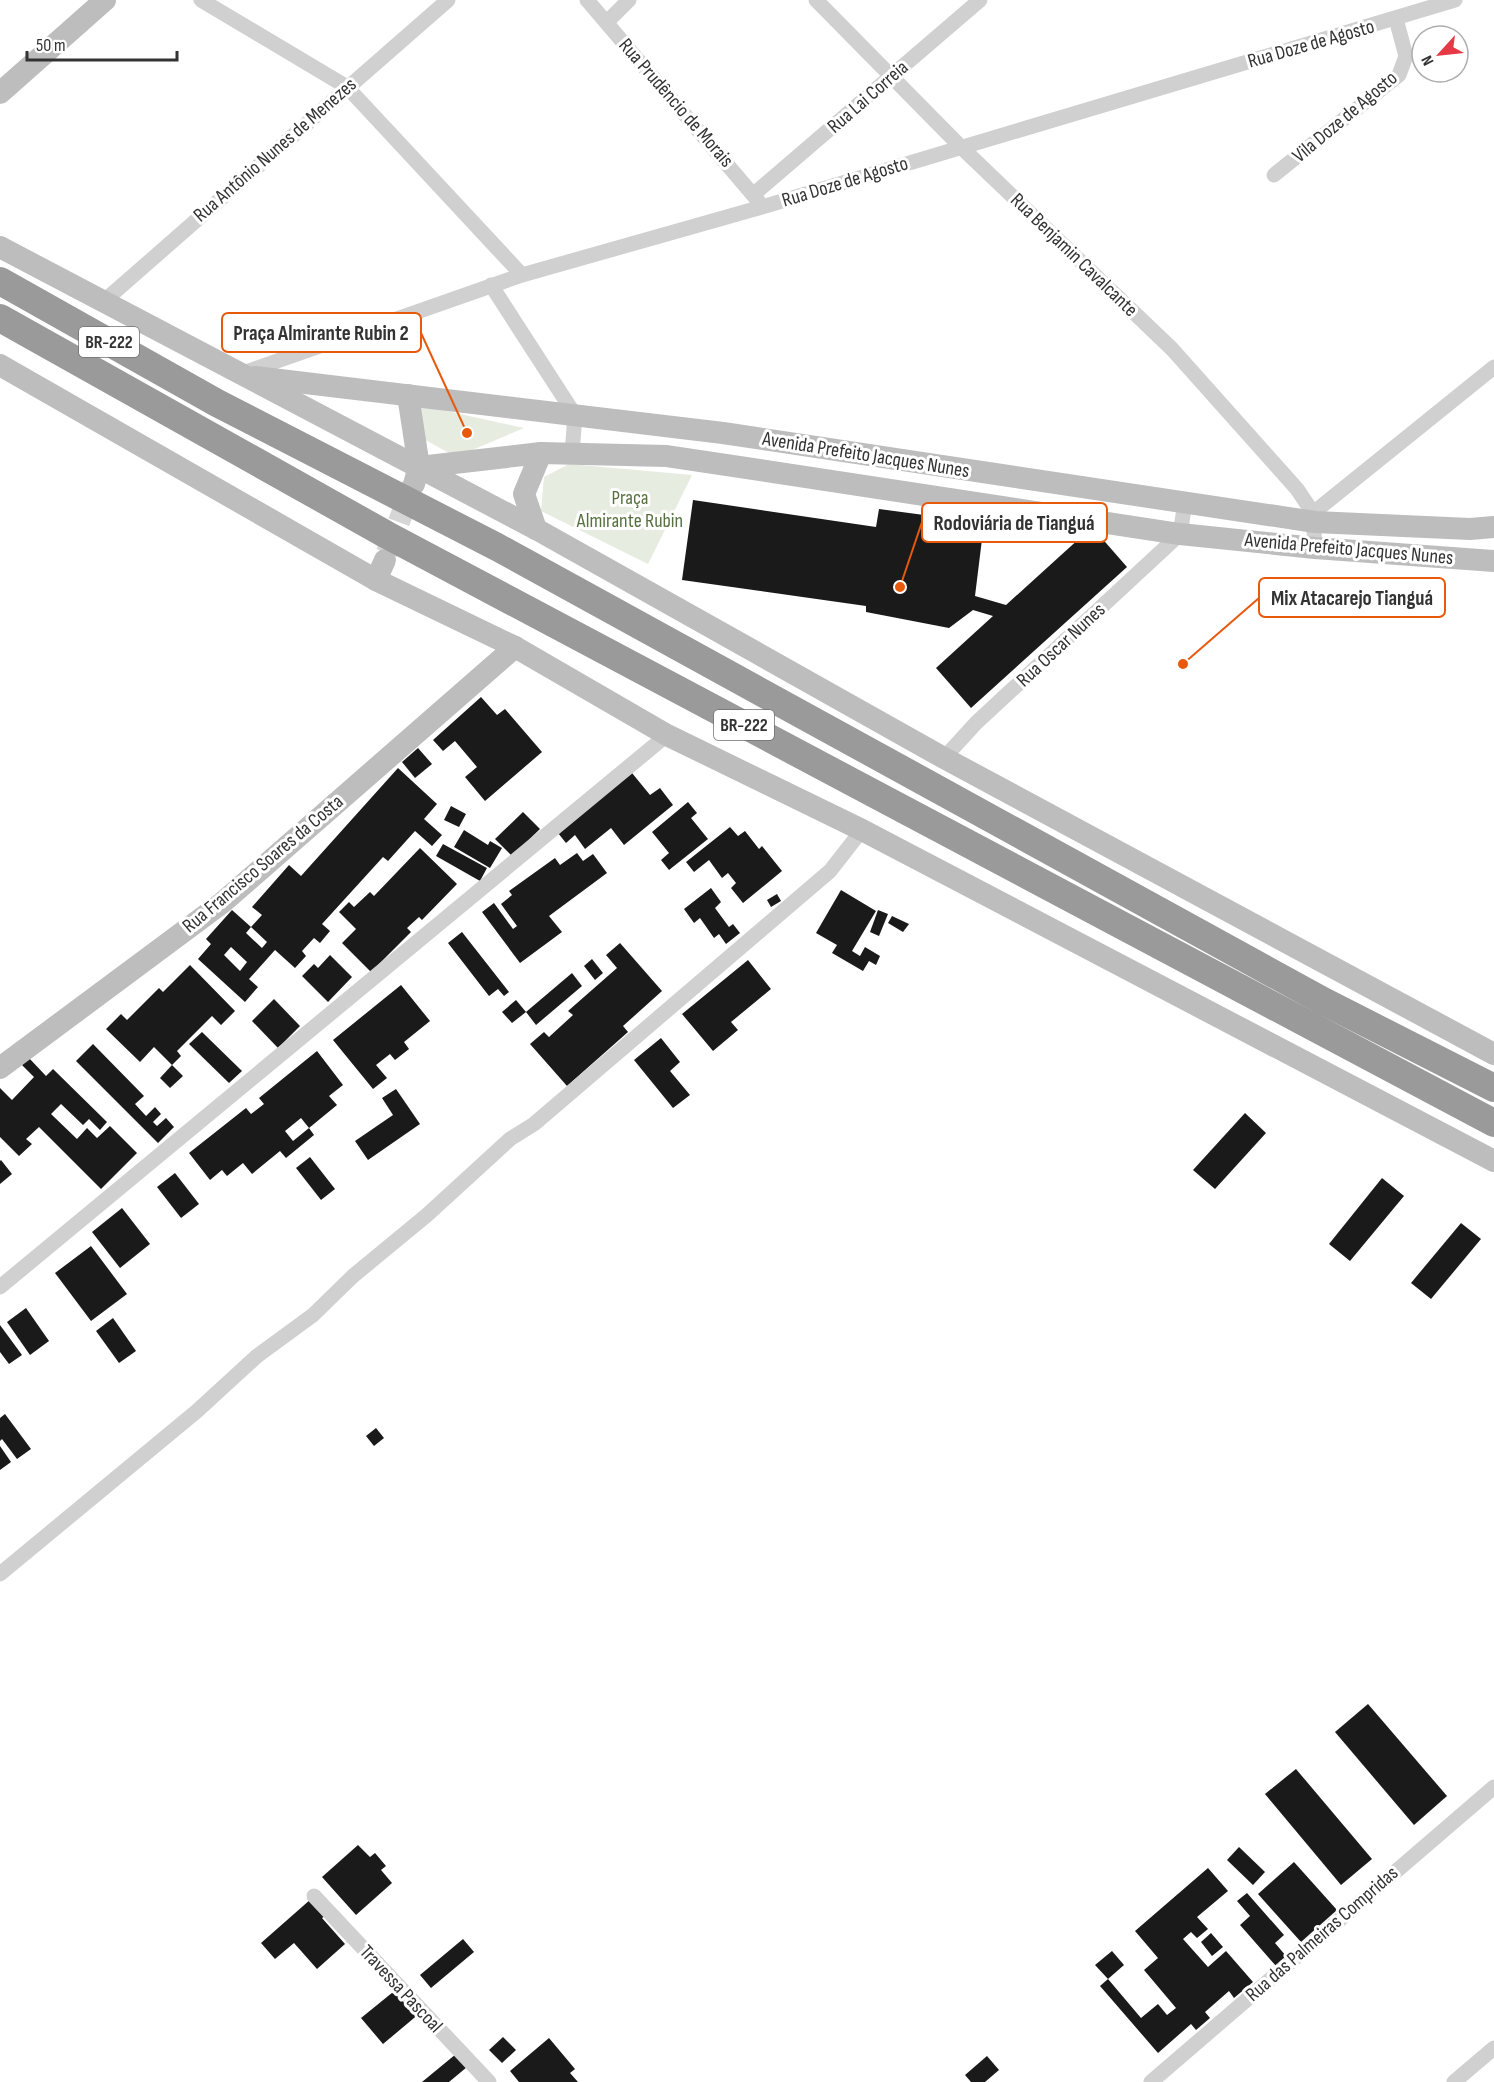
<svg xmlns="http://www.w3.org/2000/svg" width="1494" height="2082" font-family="'Sofia Sans Condensed',sans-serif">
	<rect width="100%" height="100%" fill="#fff"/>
	<!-- green -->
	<g fill="#e6ecdf">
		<polygon points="415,404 524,428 456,457 422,438"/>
		<polygon points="569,464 692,475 648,564 541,511 544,477"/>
	</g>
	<!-- building -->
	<g fill="#1a1a1a" fill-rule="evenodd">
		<polygon points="693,500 876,527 879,509 984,523 975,596 1006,605 1092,527 1127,567 971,708 936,668 993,616 973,610 949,628 866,612 866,606 682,580"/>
		<polygon points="481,697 497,715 505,709 542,752 485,801 465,777 477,767 455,741 443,751 433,740"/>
		<polygon points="418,748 432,764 415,778 402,762"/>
		<path d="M398 768 437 804 424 819 442 835 432 846 415 831 388 861 383 857 322 924 330 931 320 943 314 938 302 951 306 956 295 968 275 950 249 979 258 987 245 1002 198 959 211 944 206 939 232 910 251 927 246 933 262 948 267 942 251 927 262 915 252 907 289 865 301 876ZM231 947 247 962 240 971 224 955Z"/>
		<polygon points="632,773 650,795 660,788 673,805 624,845 611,828 585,849 575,835 566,843 558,833"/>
		<polygon points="688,802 697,813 691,818 708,839 669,870 661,860 669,853 652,832"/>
		<polygon points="451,806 466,814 459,827 444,820"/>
		<polygon points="523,812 540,829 512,856 495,839"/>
		<polygon points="730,827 738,836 745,831 759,849 762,846 782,871 743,903 731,888 736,883 728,873 722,878 709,860 694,872 686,862"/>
		<polygon points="464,830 488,845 490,841 502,848 490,868 454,847"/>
		<polygon points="443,844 487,868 480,881 436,856"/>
		<polygon points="420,848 457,884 422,920 419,917 407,928 411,932 371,972 342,943 356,929 339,912 349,902 354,907 370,892 374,896"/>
		<polygon points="577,853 583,861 593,854 607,873 549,916 562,932 520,963 482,912 494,903 513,929 517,926 501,904 512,895 509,891 555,858 560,865"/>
		<polygon points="711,888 721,902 715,908 729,927 733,924 740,933 726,944 719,934 714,938 700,918 694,923 684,909"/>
		<polygon points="841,890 876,911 852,951 860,956 865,947 880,956 876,965 869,961 863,971 832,953 837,945 816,933"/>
		<polygon points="777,894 781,901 771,907 767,900"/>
		<polygon points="878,910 888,914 879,936 870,932"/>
		<polygon points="892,916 909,924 903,932 888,923"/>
		<polygon points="462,932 509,992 504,996 498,989 489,996 448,943"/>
		<polygon points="620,943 662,991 623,1026 628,1032 567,1086 530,1044 544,1032 549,1037 573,1015 568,1011 617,968 606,955"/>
		<polygon points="330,955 352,977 328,1002 302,976 314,964 318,968"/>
		<polygon points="592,959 603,973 595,980 584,966"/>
		<polygon points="748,960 771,989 731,1022 738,1030 713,1051 682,1014"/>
		<polygon points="190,965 235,1011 221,1025 212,1016 177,1051 181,1056 172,1065 154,1047 140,1062 106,1029 121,1014 127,1020 159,988 163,992"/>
		<polygon points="572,973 582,986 536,1025 526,1012"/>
		<polygon points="401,985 430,1021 404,1042 409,1049 395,1060 390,1054 376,1065 387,1078 373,1089 333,1040"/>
		<polygon points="274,999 300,1026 278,1048 252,1021"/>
		<polygon points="516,1000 526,1012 512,1023 502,1012"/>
		<polygon points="202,1032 242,1071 229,1083 189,1044"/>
		<polygon points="661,1038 680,1062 670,1071 690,1095 673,1108 634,1060"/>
		<polygon points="93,1044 144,1096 135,1104 146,1116 155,1107 161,1114 153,1122 157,1126 166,1118 174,1127 158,1143 76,1061"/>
		<polygon points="317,1051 343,1085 329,1096 337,1105 309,1128 301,1118 285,1131 293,1141 309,1128 314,1135 286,1158 280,1151 252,1174 243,1163 227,1176 222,1170 210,1180 189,1153 246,1108 251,1114 264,1104 259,1098"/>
		<polygon points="29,1058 46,1076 53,1069 107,1122 100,1130 89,1119 83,1125 61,1104 51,1114 77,1139 87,1128 97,1138 110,1126 137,1153 101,1189 39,1127 26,1139 32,1144 19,1156 0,1137 0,1088 12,1100 34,1077 22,1065"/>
		<polygon points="172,1065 183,1076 170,1088 160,1078"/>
		<polygon points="396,1089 420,1124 368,1160 355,1141 393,1115 382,1098"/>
		<polygon points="1245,1113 1266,1133 1215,1189 1193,1170"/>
		<polygon points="310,1157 335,1189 321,1200 296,1168"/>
		<polygon points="1,1160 12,1174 0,1184 0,1161"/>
		<polygon points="175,1173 199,1204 181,1218 157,1187"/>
		<polygon points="1382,1178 1404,1196 1350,1261 1329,1244"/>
		<polygon points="122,1208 150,1244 120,1268 92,1232"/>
		<polygon points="1461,1223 1481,1239 1431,1299 1411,1283"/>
		<polygon points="91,1246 127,1294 91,1321 55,1273"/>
		<polygon points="26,1308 49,1341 30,1355 7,1322"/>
		<polygon points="113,1318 136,1351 119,1363 96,1331"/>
		<polygon points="0,1325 22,1355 9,1364 0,1352"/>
		<polygon points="5,1414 31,1449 17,1459 2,1439 0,1441 0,1418"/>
		<polygon points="376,1428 384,1438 374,1446 366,1436"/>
		<polygon points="0,1446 11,1462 0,1470"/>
		<polygon points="1368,1704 1447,1796 1414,1825 1335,1732"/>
		<polygon points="1296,1769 1372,1859 1341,1885 1265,1794"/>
		<polygon points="358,1845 370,1857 375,1853 386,1866 381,1870 392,1883 356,1915 322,1877"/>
		<polygon points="1239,1847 1265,1872 1253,1885 1227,1860"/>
		<polygon points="1294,1862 1337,1910 1301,1942 1258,1894"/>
		<polygon points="1208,1868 1228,1891 1197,1917 1208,1929 1197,1938 1191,1932 1183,1939 1208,1967 1226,1951 1253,1982 1234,1998 1229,1991 1205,2012 1210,2018 1196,2030 1191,2024 1158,2053 1100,1986 1108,1979 1141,2018 1158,2004 1167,2015 1176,2008 1144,1970 1158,1958 1135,1931"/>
		<polygon points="1247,1893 1284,1935 1275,1943 1286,1956 1276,1966 1240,1925 1250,1916 1237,1901"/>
		<polygon points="311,1899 325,1916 322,1918 345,1944 317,1969 294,1943 275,1959 261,1943"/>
		<polygon points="1211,1933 1223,1947 1212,1956 1201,1942"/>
		<polygon points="463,1939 474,1952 431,1988 420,1975"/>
		<polygon points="1112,1951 1124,1965 1108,1979 1095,1965"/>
		<polygon points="398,1988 420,2013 383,2044 361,2018"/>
		<polygon points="503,2037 516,2050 502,2063 489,2050"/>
		<polygon points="549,2038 575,2069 570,2073 578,2082 519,2082 510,2071"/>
		<polygon points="456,2054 467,2067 449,2082 422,2082"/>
		<polygon points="987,2056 999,2070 985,2082 971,2082 965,2075"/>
	</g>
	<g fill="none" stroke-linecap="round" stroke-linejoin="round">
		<!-- secondary-tunnel -->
		<polyline stroke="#d6d6d6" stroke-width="22" stroke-dasharray="22 11" stroke-linecap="butt" points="387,553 413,485"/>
		<!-- street -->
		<g stroke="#d0d0d0" stroke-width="15">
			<polyline points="201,0 347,87 522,275"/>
			<polyline points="587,0 759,202"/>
			<polyline points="816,0 960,146 1172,349 1297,489 1313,513 1315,548"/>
			<polyline points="607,22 629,0"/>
			<polyline points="1274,175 1399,75 1406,56 1396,19"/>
			<polyline points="754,194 980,0"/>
			<polyline points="491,285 575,415 572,454"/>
			<polyline points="103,302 448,0"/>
			<polyline points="243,373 522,275 762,207 1455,0"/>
			<polyline points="1313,513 1494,367"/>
			<polyline points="944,758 976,723 1180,534 1185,503"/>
			<polyline points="0,1287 667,735"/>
			<polyline points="0,1574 197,1411 257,1356 313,1315 353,1276 427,1215 510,1139 534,1124 830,871 862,830"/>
			<polyline points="314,1896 489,2082"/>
			<polyline points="1151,2082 1494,1787"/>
			<polyline points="1454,2082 1494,2048"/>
		</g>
		<!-- secondary -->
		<g stroke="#bdbdbd" stroke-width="22">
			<polyline points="0,93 105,0"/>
			<polyline points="0,247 536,529 944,758 1494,1054"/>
			<polyline points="0,365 376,580 515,647 667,735 862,830 1494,1161"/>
			<polyline points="255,377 723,433 1315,522 1470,529 1494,527"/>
			<polyline points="408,395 419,467 414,484"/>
			<polyline points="419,467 541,453 667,456 1180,534 1315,548 1494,561"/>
			<polyline points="536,529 524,494 541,453"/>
			<polyline points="376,580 385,560"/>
			<polyline points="0,1068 222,903 515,647"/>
		</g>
		<!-- highway -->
		<g stroke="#9a9a9a" stroke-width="28">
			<polyline points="0,281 217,403 497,547 1323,1001 1494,1088"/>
			<polyline points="0,318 387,535 1494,1123"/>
		</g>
	</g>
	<g text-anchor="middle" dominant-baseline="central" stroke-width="6" stroke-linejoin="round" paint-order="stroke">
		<!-- shield labels -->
		<g fill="#fff" stroke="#707070" stroke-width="1.5">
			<rect x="79" y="327" width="60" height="30" rx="4.5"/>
			<rect x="714" y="710" width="60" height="30" rx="4.5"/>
		</g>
		<g font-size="18" font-weight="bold" fill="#333">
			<text x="109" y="342">BR-222</text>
			<text x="744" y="725">BR-222</text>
		</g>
		<!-- street labels -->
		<g font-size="20" fill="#333" stroke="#fff">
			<text transform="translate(1311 44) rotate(-16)">Rua Doze de Agosto</text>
			<text transform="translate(868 97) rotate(-41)">Rua Lai Correia</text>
			<text transform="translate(676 103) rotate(49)">Rua Prudêncio de Morais</text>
			<text transform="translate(1345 117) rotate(-40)">Vila Doze de Agosto</text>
			<text transform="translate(275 150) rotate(-41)">Rua Antônio Nunes de Menezes</text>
			<text transform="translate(845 182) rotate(-17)">Rua Doze de Agosto</text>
			<text transform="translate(1074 255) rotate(44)">Rua Benjamin Cavalcante</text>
			<text transform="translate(866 455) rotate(9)">Avenida Prefeito Jacques Nunes</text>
			<text transform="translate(1349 549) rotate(5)">Avenida Prefeito Jacques Nunes</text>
			<text transform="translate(1061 645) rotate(-43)">Rua Oscar Nunes</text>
			<text transform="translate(263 864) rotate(-40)">Rua Francisco Soares da Costa</text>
			<text transform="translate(1322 1934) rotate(-41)">Rua das Palmeiras Compridas</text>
			<text transform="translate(401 1989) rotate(47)">Travessa Pascoal</text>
		</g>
		<!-- park labels -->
		<g font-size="20" fill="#56703f" stroke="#fff">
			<text x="630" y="498">Praça<tspan x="630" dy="23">Almirante Rubin</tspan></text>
		</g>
	</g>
	<!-- callouts -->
	<path fill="none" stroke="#e8590c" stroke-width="2" d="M467 433L421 333M900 587L922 522M1183 664L1259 598"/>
	<g fill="#e8590c" stroke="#fff" stroke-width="2">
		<circle cx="467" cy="433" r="6"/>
		<circle cx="900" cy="587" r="6"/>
		<circle cx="1183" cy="664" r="6"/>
	</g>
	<g fill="#fff" stroke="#e8590c" stroke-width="2">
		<rect x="222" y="313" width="199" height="39" rx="6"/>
		<rect x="922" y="503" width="185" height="39" rx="6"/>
		<rect x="1259" y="578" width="186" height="39" rx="6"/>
	</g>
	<g font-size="21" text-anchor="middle" font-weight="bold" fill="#333">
		<text x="321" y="340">Praça Almirante Rubin 2</text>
		<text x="1014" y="530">Rodoviária de Tianguá</text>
		<text x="1352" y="605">Mix Atacarejo Tianguá</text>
	</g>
	<!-- north arrow -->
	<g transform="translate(1440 54) rotate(243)"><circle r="28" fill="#ffffff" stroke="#adadad" stroke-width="1.5"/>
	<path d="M0-4.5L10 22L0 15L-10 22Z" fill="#e63946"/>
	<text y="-9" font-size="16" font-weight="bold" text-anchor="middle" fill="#333333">N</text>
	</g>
	<!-- scale -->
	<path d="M27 51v9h150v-9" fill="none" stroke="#333333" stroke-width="3"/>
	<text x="36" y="51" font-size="18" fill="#333333" stroke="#ffffff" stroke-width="4.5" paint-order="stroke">50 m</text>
</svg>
